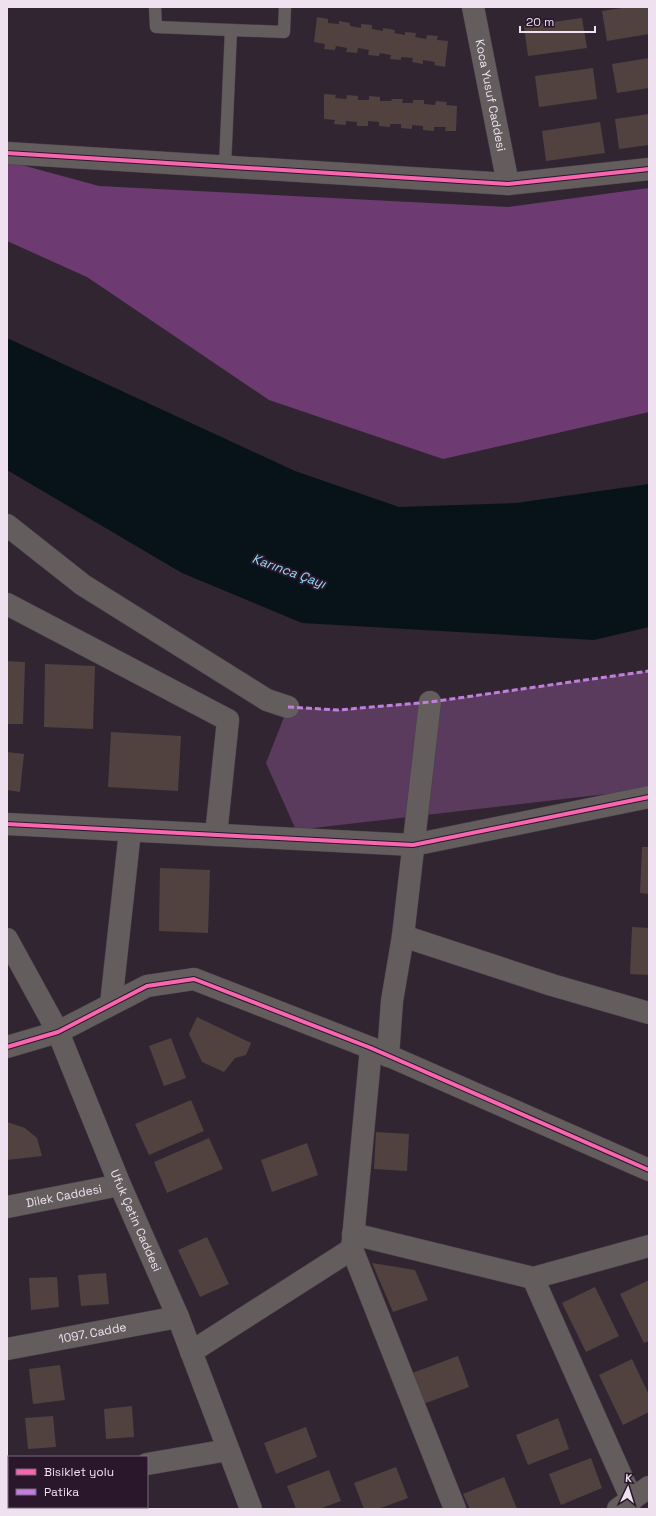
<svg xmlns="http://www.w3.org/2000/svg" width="656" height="1516" font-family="'Space Grotesk',sans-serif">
	<rect width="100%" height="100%" fill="#312532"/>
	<!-- green -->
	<polygon fill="#5b3b5d" points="649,671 649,789 296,830 266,763 288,707 339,710 430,702"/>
	<!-- forest -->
	<polygon fill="#6d3b72" points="7,161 99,186 508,207 649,188 649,412 443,459 269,400 87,277 7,241"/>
	<!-- water -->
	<polygon fill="#081319" points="7,338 295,471 399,507 516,503 649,484 649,627 594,640 302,623 182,573 7,470"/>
	<!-- building -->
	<g fill="#514240">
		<polygon points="628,7 649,7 649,34 607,41 602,11"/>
		<polygon points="317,17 328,19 328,23 339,24 339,21 350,23 350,26 361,28 361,24 372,25 372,29 383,31 383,28 395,30 394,33 405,35 405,32 416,33 415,37 426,39 427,35 438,36 437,40 448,41 445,67 434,65 435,62 423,60 423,64 412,62 413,58 401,57 401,60 390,59 391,55 380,53 379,56 368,55 369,50 358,48 357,53 346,52 347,48 336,46 335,50 324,49 325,44 314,42"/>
		<polygon points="582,18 587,48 528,56 524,26"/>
		<polygon points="649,58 649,88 617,93 612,64"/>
		<polygon points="593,68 597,99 539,107 535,76"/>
		<polygon points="324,94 336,95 335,98 346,99 347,95 358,96 358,100 369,100 369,96 380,97 380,101 391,101 392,99 403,99 402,103 413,103 413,100 424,100 424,104 435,105 436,101 447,102 446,105 457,106 456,131 445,131 446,127 434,127 434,131 423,130 423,126 412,125 412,129 401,128 401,124 390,124 390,127 379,126 379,122 368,121 368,126 357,126 357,122 346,121 346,125 334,124 335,120 324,119"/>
		<polygon points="649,114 649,145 619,149 615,119"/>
		<polygon points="600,122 605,153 546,161 542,131"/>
		<polygon points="7,661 25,662 23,724 7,724"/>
		<polygon points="45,664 95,666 93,729 44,727"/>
		<polygon points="111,732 181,736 178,791 108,787"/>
		<polygon points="7,752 24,754 20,792 7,790"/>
		<polygon points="642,847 649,847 649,894 640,893"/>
		<polygon points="160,868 210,870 208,933 159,931"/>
		<polygon points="632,927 649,928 649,975 630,974"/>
		<polygon points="197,1017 251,1043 246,1055 235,1058 224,1072 202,1062 189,1034"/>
		<polygon points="171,1038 186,1078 164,1086 149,1046"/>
		<polygon points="191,1100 204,1131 149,1155 135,1124"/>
		<polygon points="7,1122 25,1128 37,1138 42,1156 7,1160"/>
		<polygon points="376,1132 409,1134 407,1171 374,1169"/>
		<polygon points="209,1138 223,1169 167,1193 154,1162"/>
		<polygon points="307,1143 318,1175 272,1192 261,1160"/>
		<polygon points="207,1237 229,1284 200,1297 178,1250"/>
		<polygon points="372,1263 415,1270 428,1300 393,1312"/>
		<polygon points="106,1273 109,1304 81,1306 78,1275"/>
		<polygon points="57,1277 59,1307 31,1310 29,1278"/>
		<polygon points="649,1280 649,1341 644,1343 620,1294"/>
		<polygon points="595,1287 619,1336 586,1352 562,1303"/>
		<polygon points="458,1356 469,1387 418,1406 407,1375"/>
		<polygon points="632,1359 649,1395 649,1412 623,1425 599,1375"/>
		<polygon points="60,1365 65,1400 33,1404 29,1369"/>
		<polygon points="132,1406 134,1437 106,1439 104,1409"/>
		<polygon points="53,1416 56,1447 28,1449 25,1418"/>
		<polygon points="558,1418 569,1449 528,1465 516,1435"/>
		<polygon points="306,1427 317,1457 276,1474 264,1443"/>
		<polygon points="591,1458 602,1488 561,1505 549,1474"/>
		<polygon points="396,1467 408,1498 378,1509 364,1509 354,1483"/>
		<polygon points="329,1470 341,1501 319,1509 296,1509 287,1486"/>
		<polygon points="504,1477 517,1509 470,1509 463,1494"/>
		<polygon points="75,1507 93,1507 93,1509 69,1509"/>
	</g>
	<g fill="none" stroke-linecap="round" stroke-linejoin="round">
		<defs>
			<g id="service">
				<polyline points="155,7 156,27 284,32 285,7"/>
				<polyline points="225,166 231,30"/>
			</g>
			<g id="minor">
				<path id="s1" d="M473 7 508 184"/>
				<polyline points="7,153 508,184 649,169"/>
				<polyline points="7,525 83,585 267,700 288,707"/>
				<polyline points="7,604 228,720 216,835"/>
				<polyline points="7,824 413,845 649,797"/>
				<polyline points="403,936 552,985 649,1013"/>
				<polyline points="111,1004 130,831"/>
				<polyline points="7,1047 58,1032 147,986 194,979 371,1048 649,1170"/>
				<polyline points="371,1048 352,1249 455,1509"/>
				<polyline points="388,1056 392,1001 403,936 430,702"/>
				<path id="s2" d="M7 1207 120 1185"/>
				<polyline points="353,1234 533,1278 649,1246"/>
				<polyline points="533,1278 632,1500"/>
				<path id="s3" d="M7 1349 178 1317"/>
				<polyline points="191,1352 352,1249"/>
				<polyline points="147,1464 228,1450"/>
				<polyline points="7,1488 9,1488"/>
				<polyline points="618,1509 649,1487"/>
			</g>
			<g id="tertiary">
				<path id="s4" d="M7 939 58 1032 120 1185 178 1317 251 1509"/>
			</g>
		</defs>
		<!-- service casing -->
		<use href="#service" stroke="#4b404c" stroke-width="13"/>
		<!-- minor casing -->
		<use href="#minor" stroke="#4b404c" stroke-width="23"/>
		<!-- tertiary casing -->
		<use href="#tertiary" stroke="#4b404c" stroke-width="23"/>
		<!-- service -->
		<use href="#service" stroke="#635d5d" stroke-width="12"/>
		<!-- minor -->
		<use href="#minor" stroke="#635d5d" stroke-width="22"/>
		<!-- tertiary -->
		<use href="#tertiary" stroke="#635d5d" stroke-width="22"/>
		<!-- quiet -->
		<polyline stroke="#c07fdc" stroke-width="3" stroke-dasharray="6 3" stroke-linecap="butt" points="288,707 338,710 430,702 649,671"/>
		<defs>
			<g id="cycleway">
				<polyline points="7,153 508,184 649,169"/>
				<polyline points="7,824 413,845 649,797"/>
				<polyline points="7,1047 58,1032 147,986 194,979 371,1048 649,1170"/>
			</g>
		</defs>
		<!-- cycleway casing -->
		<use href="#cycleway" stroke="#2b172c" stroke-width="6"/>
		<!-- cycleway -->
		<use href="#cycleway" stroke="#f766af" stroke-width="4"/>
	</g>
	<g text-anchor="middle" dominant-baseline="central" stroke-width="4" stroke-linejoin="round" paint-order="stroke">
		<!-- street labels -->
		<g font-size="12" fill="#efe1f0" stroke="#2b172c">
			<text stroke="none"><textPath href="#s1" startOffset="90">Koca Yusuf Caddesi</textPath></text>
			<text stroke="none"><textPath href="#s2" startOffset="58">Dilek Caddesi</textPath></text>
			<text stroke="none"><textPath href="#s4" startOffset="310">Ufuk Çetin Caddesi</textPath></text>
			<text stroke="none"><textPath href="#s3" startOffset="87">1097. Cadde</textPath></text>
		</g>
		<!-- water labels -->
		<g font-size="13" font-style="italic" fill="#8ddffa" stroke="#2b172c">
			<text transform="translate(289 571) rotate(20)">Karınca Çayı</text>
		</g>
	</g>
	<!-- border -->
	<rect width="656" height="1516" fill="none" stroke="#efe1f0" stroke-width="16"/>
	<!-- legend -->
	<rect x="8" y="1456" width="140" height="52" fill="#2b172c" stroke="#79687a"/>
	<rect x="16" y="1469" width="20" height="6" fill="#f766af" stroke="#79687a"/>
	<text x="44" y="1476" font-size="12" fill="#efe1f0">Bisiklet yolu</text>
	<rect x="16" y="1489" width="20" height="6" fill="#c07fdc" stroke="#79687a"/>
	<text x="44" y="1496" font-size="12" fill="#efe1f0">Patika</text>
	<!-- north arrow -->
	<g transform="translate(628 1488) rotate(4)" stroke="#2b172c" stroke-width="3" paint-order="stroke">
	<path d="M0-3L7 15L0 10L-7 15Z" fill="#efe1f0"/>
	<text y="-6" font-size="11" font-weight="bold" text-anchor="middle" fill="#efe1f0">K</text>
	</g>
	<!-- scale -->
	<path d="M520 26v6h75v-6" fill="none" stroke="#efe1f0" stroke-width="2"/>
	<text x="526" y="26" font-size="12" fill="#efe1f0" stroke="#2b172c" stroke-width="3" paint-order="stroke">20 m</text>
</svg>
